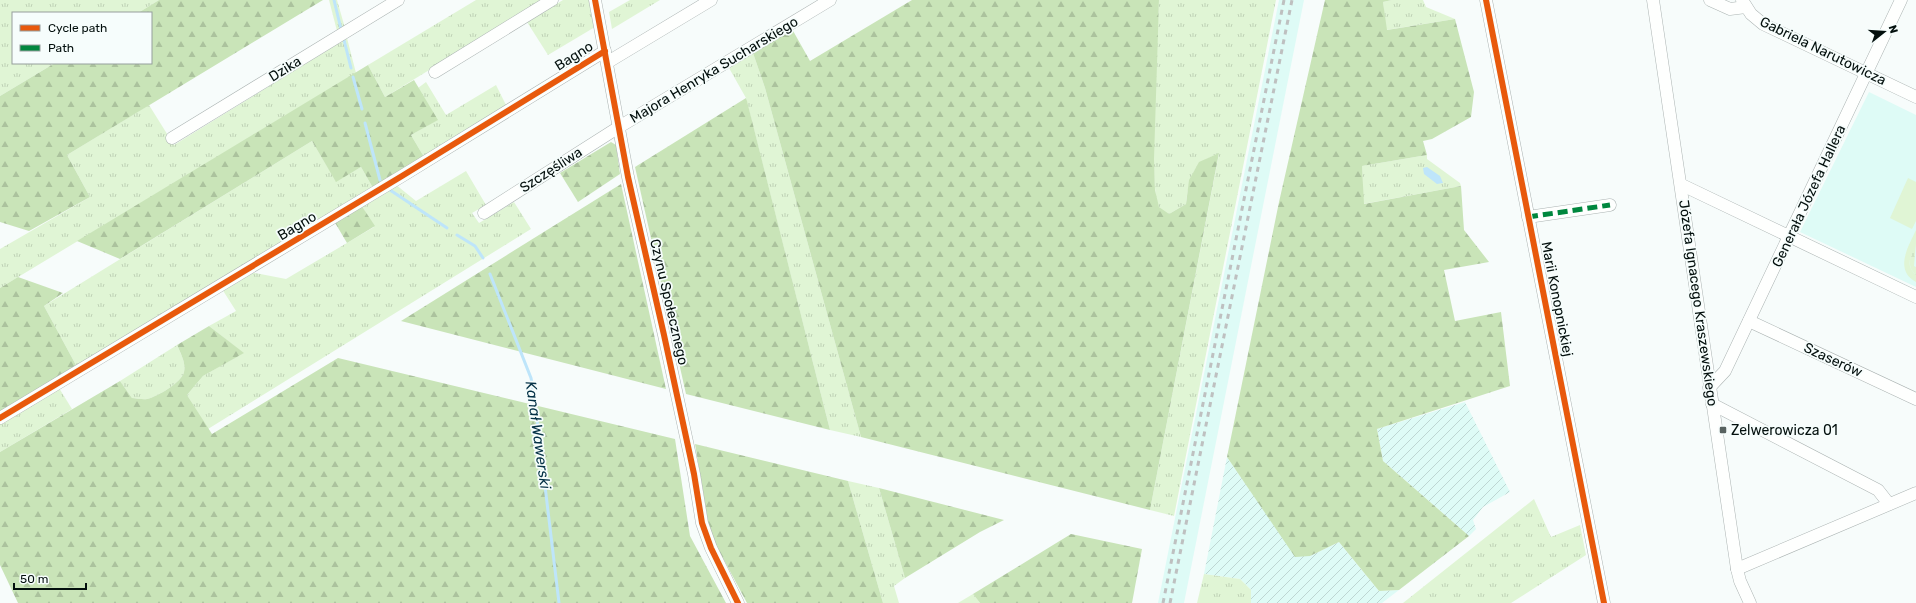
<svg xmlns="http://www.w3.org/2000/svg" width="1916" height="603" font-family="Rubik,sans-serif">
	<defs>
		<pattern id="industrial-furrows" width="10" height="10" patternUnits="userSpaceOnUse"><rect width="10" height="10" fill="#defbf6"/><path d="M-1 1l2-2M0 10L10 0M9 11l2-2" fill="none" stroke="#bdd6d2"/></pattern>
		<pattern id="grass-tufts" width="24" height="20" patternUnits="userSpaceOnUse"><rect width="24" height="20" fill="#e0f5d5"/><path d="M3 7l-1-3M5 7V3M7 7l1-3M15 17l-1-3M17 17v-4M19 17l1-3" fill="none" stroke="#bfd1b6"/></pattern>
		<pattern id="forest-firs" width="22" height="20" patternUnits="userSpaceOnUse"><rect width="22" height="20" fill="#c9e4b8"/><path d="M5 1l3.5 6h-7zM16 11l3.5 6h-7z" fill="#abc29d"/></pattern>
	</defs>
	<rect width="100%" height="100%" fill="#f7fcfb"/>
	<!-- built -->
	<g fill="#defbf6">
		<polygon points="1279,0 1304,0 1184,603 1158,603"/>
		<polygon points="1869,92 1916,115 1916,287 1800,232"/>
	</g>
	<!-- industrial -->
	<g fill="url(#industrial-furrows)">
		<polygon points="1465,402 1510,492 1483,507 1473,520 1476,529 1469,536 1383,461 1377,429"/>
		<polygon points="1227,457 1295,556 1310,556 1339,542 1379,591 1399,590 1382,603 1251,603 1251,590 1240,579 1204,574"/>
	</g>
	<!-- grass -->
	<g fill="url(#grass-tufts)">
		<polygon points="0,0 159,0 138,13 13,13 13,63 55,63 0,96"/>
		<polygon points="329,0 337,0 345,28 337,31"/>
		<polygon points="476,0 544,0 385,97 368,65"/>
		<polygon points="563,0 590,0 595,27 548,55 527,22"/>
		<polygon points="630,0 660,0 612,29 609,12"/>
		<path d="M1159 0H1276L1174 516 1150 510 1219 154C1192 161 1189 179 1186 204L1169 214C1166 213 1161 210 1159 207 1148 191 1158 30 1159 0Z"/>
		<polygon points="1392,0 1423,0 1426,7 1455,19 1386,30 1383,2"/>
		<polygon points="347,38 356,73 0,288 0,249 90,197 67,155 149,105 174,145"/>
		<polygon points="753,53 765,88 861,437 830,430 746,98 729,68"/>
		<polygon points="426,82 446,115 496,85 507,107 424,157 411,135 437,120 418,88"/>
		<polygon points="312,141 336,181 361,167 373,188 77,367 44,306"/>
		<polygon points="1427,155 1427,159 1460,183 1461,186 1363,204 1362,166"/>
		<polygon points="466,171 486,205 472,213 479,223 514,202 531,229 208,429 187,395 203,376 243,353 209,326 236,311 222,289 250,272 286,279 374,227 361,205 395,184 416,201"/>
		<path d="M1916 243 1914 266 1916 267V275C1905 265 1911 255 1916 243Z"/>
		<path d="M177 345C181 354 186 363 184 372 182 382 157 397 147 399 143 400 136 398 132 398L120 381Z"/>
		<polygon points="59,388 72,409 0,452 0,423"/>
		<polygon points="848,481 879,488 905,578 894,586 899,603 883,603"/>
		<polygon points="1534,499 1551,537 1580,525 1586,555 1511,603 1403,603"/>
		<polygon points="1204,574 1240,579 1251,590 1251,603 1197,603"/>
		<polygon points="973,594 980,603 958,603"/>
	</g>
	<!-- forest -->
	<g fill="url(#forest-firs)">
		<polygon points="159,0 323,0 67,155 90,197 29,231 0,222 0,96 55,63 151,63 151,13 138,13"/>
		<polygon points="912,0 1159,0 1154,159 1155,190 1159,207 1169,214 1186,204 1189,180 1199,162 1219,153 1150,510 861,437 765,88 753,53 792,29 810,61"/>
		<polygon points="1325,0 1392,0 1383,2 1387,30 1455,19 1474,92 1471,117 1432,139 1423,141 1427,155 1362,166 1364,204 1461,186 1464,230 1489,262 1444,270 1455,321 1501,312 1510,386 1377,429 1383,461 1469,536 1399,590 1379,591 1339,542 1310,556 1295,557 1227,457 1279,202"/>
		<polygon points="368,65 385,97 414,80 438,120 411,135 424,157 373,188 361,167 336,182 312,141 120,259 77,241"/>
		<polygon points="746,98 747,101 830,430 686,394 635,167"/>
		<polygon points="611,142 616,145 620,174 578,202 560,173"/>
		<polygon points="621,184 666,389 401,321"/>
		<polygon points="361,205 375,226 347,243 334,221"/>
		<polygon points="18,277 63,293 44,306 77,367 0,414 0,288"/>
		<path d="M209 326 244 353 203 376 187 395 212 434 338 358 675 439 690 536 726 603H18L0 565V452L120 381 132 398C136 398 143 400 147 399 157 397 182 382 184 372 186 363 181 354 177 345Z"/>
		<polygon points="695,444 848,481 883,603 747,603 710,534"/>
		<polygon points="879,488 1004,520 980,532 905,578"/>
		<polygon points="1071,534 1142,549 1132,603 980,603 973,594"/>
	</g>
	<!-- park -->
	<g fill="#e0f5d5">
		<polygon points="1908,178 1916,182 1916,221 1912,229 1890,218"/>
		<path d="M1916 230C1916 235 1916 240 1916 244 1912 256 1904 264 1916 275V282C1894 270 1908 247 1916 230Z"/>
	</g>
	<!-- water -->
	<polygon fill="#bee5fa" points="1427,167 1440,176 1443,183 1437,184 1424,174 1423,168"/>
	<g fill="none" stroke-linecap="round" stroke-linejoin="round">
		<!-- stream -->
		<g stroke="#bee5fa" stroke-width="3">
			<polyline points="334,0 341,29"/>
			<polyline points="344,40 351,68"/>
			<polyline points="353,77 362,109"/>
			<polyline points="365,123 380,180"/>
			<polyline points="390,190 447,228"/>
			<polyline points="457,235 475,246 483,258"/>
			<polyline points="490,274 531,378 534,394 559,603"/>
		</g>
		<defs>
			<g id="street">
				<polyline points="595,0 628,177 664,335 694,474 702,523 711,548 738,603"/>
				<polyline points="1486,0 1604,603"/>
				<polyline points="1653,0 1737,569 1740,581 1750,603"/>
				<polyline points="1710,0 1730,9 1746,7"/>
				<polyline points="1742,0 1751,14 1763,24 1916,97"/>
				<polyline points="608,62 711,0"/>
				<polyline points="435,72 552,0"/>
				<polyline points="172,138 398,0"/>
				<polyline points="1682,185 1916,297"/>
				<polyline points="484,213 619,127 830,0"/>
				<polyline points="1528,217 1610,205"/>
				<polyline points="1749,321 1916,399"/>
				<polyline points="1709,388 1725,371 1901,0"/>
				<polyline points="1712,404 1878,490 1889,504"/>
				<polyline points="0,418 402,176 605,51"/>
				<polyline points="1737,569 1916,493"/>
			</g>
		</defs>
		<!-- street casing -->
		<use href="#street" stroke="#acb4b3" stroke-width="13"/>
		<!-- street -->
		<use href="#street" stroke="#fefffe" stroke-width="12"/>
		<!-- rail -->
		<g stroke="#bec0c0" stroke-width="3" stroke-dasharray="5 5" stroke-linecap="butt">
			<polyline points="1163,603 1284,0"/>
			<polyline points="1170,603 1292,0"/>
		</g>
		<!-- quiet -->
		<polyline stroke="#00873e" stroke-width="5" stroke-dasharray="10 5" stroke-linecap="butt" points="1528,217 1610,205"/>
		<defs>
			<g id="cycleway">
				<polyline points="595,0 628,177 664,335 694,474 702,523 711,548 738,603"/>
				<polyline points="1486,0 1604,603"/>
				<polyline points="0,418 402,176 605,51"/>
			</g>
		</defs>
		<!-- cycleway casing -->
		<use href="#cycleway" stroke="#f6fdfc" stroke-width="8"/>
		<!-- cycleway -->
		<use href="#cycleway" stroke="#e8590c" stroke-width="6"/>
	</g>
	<!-- markers -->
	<rect fill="#586260" stroke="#f6fdfc" stroke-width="1.5" x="1719" y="426" width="8" height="8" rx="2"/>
	<g text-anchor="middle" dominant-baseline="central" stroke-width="3.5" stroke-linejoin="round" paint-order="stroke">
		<!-- street labels -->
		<g font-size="14" fill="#030f0d" stroke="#f6fdfc">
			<text transform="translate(1823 51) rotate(26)">Gabriela Narutowicza</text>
			<text transform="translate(574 56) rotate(-32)">Bagno</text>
			<text transform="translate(285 69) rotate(-32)">Dzika</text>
			<text transform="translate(714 70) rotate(-31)">Majora Henryka Sucharskiego</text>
			<text transform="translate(551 170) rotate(-33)">Szczęśliwa</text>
			<text transform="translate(1809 196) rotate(-65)">Generała Józefa Hallera</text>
			<text transform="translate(297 226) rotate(-31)">Bagno</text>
			<text transform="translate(1557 299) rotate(79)">Marii Konopnickiej</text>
			<text transform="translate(669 302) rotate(77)">Czynu Społecznego</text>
			<text transform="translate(1698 303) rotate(82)">Józefa Ignacego Kraszewskiego</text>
			<text transform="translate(1833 360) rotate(25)">Szaserów</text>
		</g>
		<!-- poi labels -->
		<g font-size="14" fill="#030f0d" stroke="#f6fdfc" text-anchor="start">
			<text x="1731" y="430">Zelwerowicza 01</text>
		</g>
		<!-- water labels -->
		<g font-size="15" font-style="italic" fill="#053246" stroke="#f6fdfc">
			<text transform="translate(538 435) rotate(82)">Kanał Wawerski</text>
		</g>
	</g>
	<!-- legend -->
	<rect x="12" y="12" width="140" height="52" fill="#f6fdfc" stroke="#959e9c"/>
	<rect x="20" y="25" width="20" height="6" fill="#e8590c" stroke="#959e9c"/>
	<text x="48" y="32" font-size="12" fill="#030f0d">Cycle path</text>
	<rect x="20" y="45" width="20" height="6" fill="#00873e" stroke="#959e9c"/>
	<text x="48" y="52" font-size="12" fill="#030f0d">Path</text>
	<!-- north arrow -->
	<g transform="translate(1884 32) rotate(73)" stroke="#f6fdfc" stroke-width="3" paint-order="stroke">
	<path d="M0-3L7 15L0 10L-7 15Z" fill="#030f0d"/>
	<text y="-6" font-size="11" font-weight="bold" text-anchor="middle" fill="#030f0d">N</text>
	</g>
	<!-- scale -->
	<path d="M14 583v6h72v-6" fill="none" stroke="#030f0d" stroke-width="2"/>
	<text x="20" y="583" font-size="12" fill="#030f0d" stroke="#f6fdfc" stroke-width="3" paint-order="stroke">50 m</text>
</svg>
